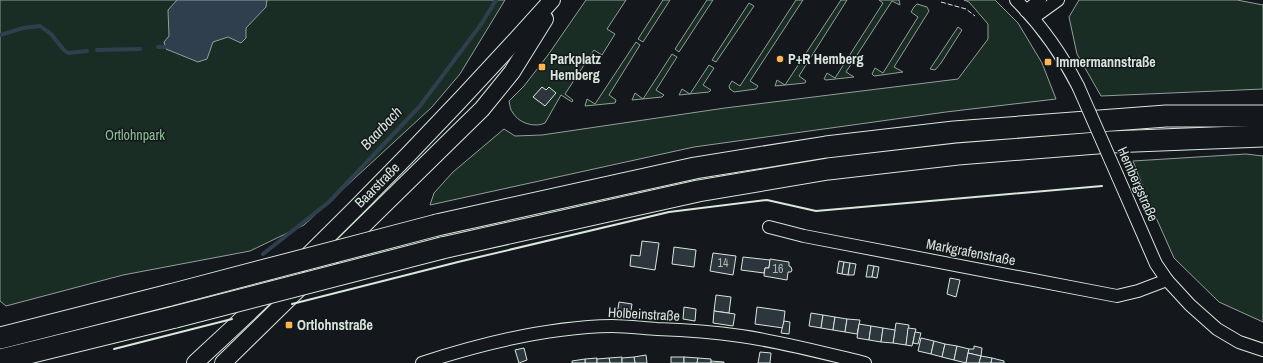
<svg xmlns="http://www.w3.org/2000/svg" width="1263" height="363" font-family="'Archivo Narrow',sans-serif">
	<rect width="100%" height="100%" fill="#14181c"/>
	<!-- green -->
	<g fill="#1a2d24" stroke="#939e99">
		<polygon points="0,0 505,0 460,74 432,107 304,225 250,251 123,275 6,306 0,301"/>
		<path d="M586 0H626L607 29 615 34 602 55 594 50 565 94 573 100 572 102 561 95 545 123C534 128 519 123 513 113 510 110 510 105 509 101L524 86 548 55Z"/>
		<polygon points="663,0 670,0 643,42 638,39"/>
		<polygon points="707,0 713,0 679,52 675,49"/>
		<polygon points="796,0 803,0 750,81 758,86 756,89 734,92 730,89 729,86 732,81 740,86"/>
		<polygon points="841,0 847,0 799,76 806,81 805,83 775,86 777,80 785,85"/>
		<polygon points="879,0 899,0 900,5 892,1 846,72 854,77 826,80 824,79 827,73 835,78 883,3"/>
		<polygon points="964,0 995,0 1018,23 1042,63 1056,99 946,112 694,147 430,205 434,193 453,172 504,129 515,136 542,135 725,108 958,79 988,39 988,24 969,2"/>
		<polygon points="1079,0 1237,0 1263,5 1263,89 1101,96 1077,54 1069,17"/>
		<polygon points="749,3 754,6 716,62 712,60"/>
		<polygon points="917,4 927,7 929,11 894,67 903,72 874,76 872,74 875,68 883,73 918,17 911,12 914,7"/>
		<polygon points="958,27 962,30 941,63 935,70 930,69"/>
		<polygon points="636,42 640,45 609,95 616,100 615,103 585,106 587,99 595,104"/>
		<polygon points="672,54 677,57 656,90 664,95 662,97 632,100 635,93 643,99"/>
		<polygon points="709,65 714,68 703,85 711,90 709,92 679,95 682,89 690,94"/>
		<polygon points="1246,154 1263,156 1263,322 1219,302 1174,258 1146,195 1133,161"/>
	</g>
	<!-- water -->
	<polygon fill="#2f3f4d" stroke="#939e99" points="177,0 267,0 266,7 246,28 246,38 241,43 228,37 213,42 207,59 198,62 166,49 164,42 169,36 168,10"/>
	<g fill="none" stroke-linecap="round" stroke-linejoin="round">
		<!-- stream -->
		<g stroke="#2f3f4d" stroke-width="4">
			<polyline points="0,35 23,28 40,26 51,34 64,50 68,53 87,51"/>
			<polyline points="158,47 165,47"/>
			<polyline points="97,50 140,49"/>
			<polyline points="263,254 329,202 420,106 482,23 496,0"/>
		</g>
	</g>
	<!-- building -->
	<g fill="#2c363c" stroke="#d8e6dc">
		<polygon points="542,87 546,90 549,87 556,93 545,106 533,97"/>
		<polygon points="642,241 659,243 655,270 630,266 631,255 640,256"/>
		<polygon points="674,247 696,250 694,267 672,264"/>
		<polygon points="713,253 736,256 733,275 710,271"/>
		<polygon points="743,257 770,260 769,268 765,268 764,273 741,270"/>
		<polygon points="770,259 789,262 789,266 791,267 792,270 791,272 788,272 787,280 764,276 765,268 769,268"/>
		<polygon points="839,261 844,262 842,274 837,273"/>
		<polygon points="844,262 850,263 848,275 842,274"/>
		<polygon points="850,263 856,264 854,275 848,275"/>
		<polygon points="868,265 874,266 872,277 866,277"/>
		<polygon points="874,266 879,267 877,278 872,277"/>
		<polygon points="950,278 960,280 956,297 947,294"/>
		<polygon points="716,295 731,297 729,313 714,311"/>
		<polygon points="619,302 632,304 630,317 617,315"/>
		<polygon points="684,307 696,309 695,321 683,319"/>
		<polygon points="757,307 785,311 783,328 755,324"/>
		<polygon points="714,311 735,314 733,326 713,323"/>
		<polygon points="811,313 823,315 821,328 809,326"/>
		<polygon points="823,315 835,317 833,330 821,328"/>
		<polygon points="835,317 847,319 845,332 833,330"/>
		<polygon points="847,319 860,320 857,334 845,332"/>
		<polygon points="784,321 790,322 789,334 781,333"/>
		<polygon points="896,323 909,325 906,345 893,343"/>
		<polygon points="859,324 871,326 869,340 857,338"/>
		<polygon points="871,326 883,328 881,342 869,340"/>
		<polygon points="883,328 895,330 893,343 881,342"/>
		<polygon points="908,328 916,329 912,346 906,345"/>
		<polygon points="915,332 921,333 918,344 913,343"/>
		<polygon points="921,338 934,341 931,354 918,351"/>
		<polygon points="934,341 945,344 942,357 931,354"/>
		<polygon points="945,344 957,346 954,360 942,357"/>
		<polygon points="957,346 969,349 966,363 954,360"/>
		<polygon points="974,346 982,348 981,356 968,353 969,349 974,349"/>
		<polygon points="524,348 527,360 519,363 515,350"/>
		<polygon points="760,352 771,353 770,363 758,363"/>
		<polygon points="968,353 981,356 979,363 966,363"/>
		<polygon points="646,355 647,363 635,363 634,357"/>
		<polygon points="981,356 992,358 991,363 979,363"/>
		<polygon points="622,357 622,363 610,363 609,358"/>
		<polygon points="634,357 635,363 622,363 622,358"/>
		<rect x="671" y="357" width="13" height="6"/>
		<polygon points="684,357 698,358 697,363 684,363"/>
		<polygon points="597,358 597,363 585,363 585,359"/>
		<polygon points="609,358 610,363 597,363 597,359"/>
		<polygon points="698,358 711,359 711,363 697,363"/>
		<polygon points="992,358 1004,361 1004,363 991,363"/>
		<polygon points="585,359 585,363 572,363 572,361"/>
		<polygon points="711,361 724,362 724,363 711,363"/>
	</g>
	<g fill="none" stroke-linecap="round" stroke-linejoin="round">
		<defs>
			<g id="minor">
				<path d="M1016 0C1043 27 1061 53 1078 86"/>
				<polyline points="1026,11 1040,0"/>
				<polyline points="1033,18 1058,0"/>
				<polyline points="1118,177 1156,264 1167,280 1190,305 1217,329 1239,342 1263,350"/>
				<polyline points="769,227 804,236 1117,296 1138,291 1167,280"/>
				<path d="M422 363C483 343 547 327 612 326 626 326 642 328 657 329 685 330 713 332 741 336 783 342 824 353 865 363"/>
			</g>
			<g id="secondary">
				<path d="M195 363C319 249 439 126 552 0"/>
				<polyline points="223,363 482,109 512,72 545,19"/>
			</g>
			<g id="motorway">
				<polyline points="437,225 695,168 826,147 954,132 1166,116 1263,116"/>
				<polyline points="442,248 698,191 828,169 958,154 1110,142 1263,136"/>
				<polyline points="0,338 170,295"/>
				<polyline points="0,360 175,317"/>
			</g>
		</defs>
		<!-- minor casing -->
		<use href="#minor" stroke="#d8e6dc" stroke-width="14"/>
		<!-- secondary casing -->
		<use href="#secondary" stroke="#d8e6dc" stroke-width="18"/>
		<!-- motorway casing -->
		<use href="#motorway" stroke="#d8e6dc" stroke-width="23"/>
		<!-- minor -->
		<use href="#minor" stroke="#14181c" stroke-width="12"/>
		<!-- secondary -->
		<use href="#secondary" stroke="#14181c" stroke-width="16"/>
		<!-- motorway -->
		<use href="#motorway" stroke="#14181c" stroke-width="21"/>
		<defs>
			<polyline id="minor-bridge" points="1078,86 1118,177"/>
			<g id="motorway-bridge">
				<polyline points="170,295 437,225"/>
				<polyline points="175,317 442,248"/>
			</g>
		</defs>
		<!-- minor-bridge casing -->
		<use href="#minor-bridge" stroke="#d8e6dc" stroke-width="14" stroke-linecap="butt"/>
		<!-- motorway-bridge casing -->
		<use href="#motorway-bridge" stroke="#d8e6dc" stroke-width="23" stroke-linecap="butt"/>
		<!-- minor-bridge -->
		<use href="#minor-bridge" stroke="#14181c" stroke-width="12"/>
		<!-- motorway-bridge -->
		<use href="#motorway-bridge" stroke="#14181c" stroke-width="21"/>
		<!-- fence -->
		<polyline stroke="#d8e6dc" stroke-width="1" stroke-dasharray="5 2" stroke-linecap="butt" points="941,2 966,9 975,16"/>
		<!-- wall -->
		<g stroke="#d8e6dc" stroke-width="2">
			<polyline points="292,304 458,262 669,212 767,200 816,211 1102,186"/>
			<polyline points="114,349 232,319"/>
		</g>
	</g>
	<!-- markers -->
	<g fill="#ffb74d" stroke="#14181c" stroke-width="1.5">
		<circle cx="780" cy="59" r="4"/>
		<rect x="1044" y="58" width="8" height="8" rx="2"/>
		<rect x="538" y="63" width="8" height="8" rx="2"/>
		<rect x="285" y="321" width="8" height="8" rx="2"/>
	</g>
	<g text-anchor="middle" dominant-baseline="central" stroke-width="3" stroke-linejoin="round" paint-order="stroke">
		<!-- number labels -->
		<g font-size="12" fill="#adbab4">
			<text x="723" y="263">14</text>
			<text x="778" y="269">16</text>
		</g>
		<!-- poi labels -->
		<g font-size="14" font-weight="bold" fill="#d8e6dc" stroke="#14181c" text-anchor="start">
			<text x="550" y="59">Parkplatz<tspan x="550" dy="16">Hemberg</tspan></text>
			<text x="788" y="59">P+R Hemberg</text>
			<text x="1056" y="62">Immermannstraße</text>
			<text x="297" y="325">Ortlohnstraße</text>
		</g>
		<!-- park labels -->
		<g font-size="14" fill="#8ac095" stroke="#14181c">
			<text x="135" y="135">Ortlohnpark</text>
		</g>
		<!-- street labels -->
		<g font-size="14" fill="#d8e6dc" stroke="#14181c">
			<text transform="translate(1138 184) rotate(66)">Hembergstraße</text>
			<text transform="translate(377 185) rotate(-45)">Baarstraße</text>
			<text transform="translate(971 252) rotate(11)">Markgrafenstraße</text>
			<text transform="translate(644 314) rotate(3)">Holbeinstraße</text>
		</g>
		<!-- water labels -->
		<g font-size="15" font-style="italic" fill="#d8e6dc" stroke="#14181c">
			<text transform="translate(381 128) rotate(-47)">Baarbach</text>
		</g>
	</g>
</svg>
